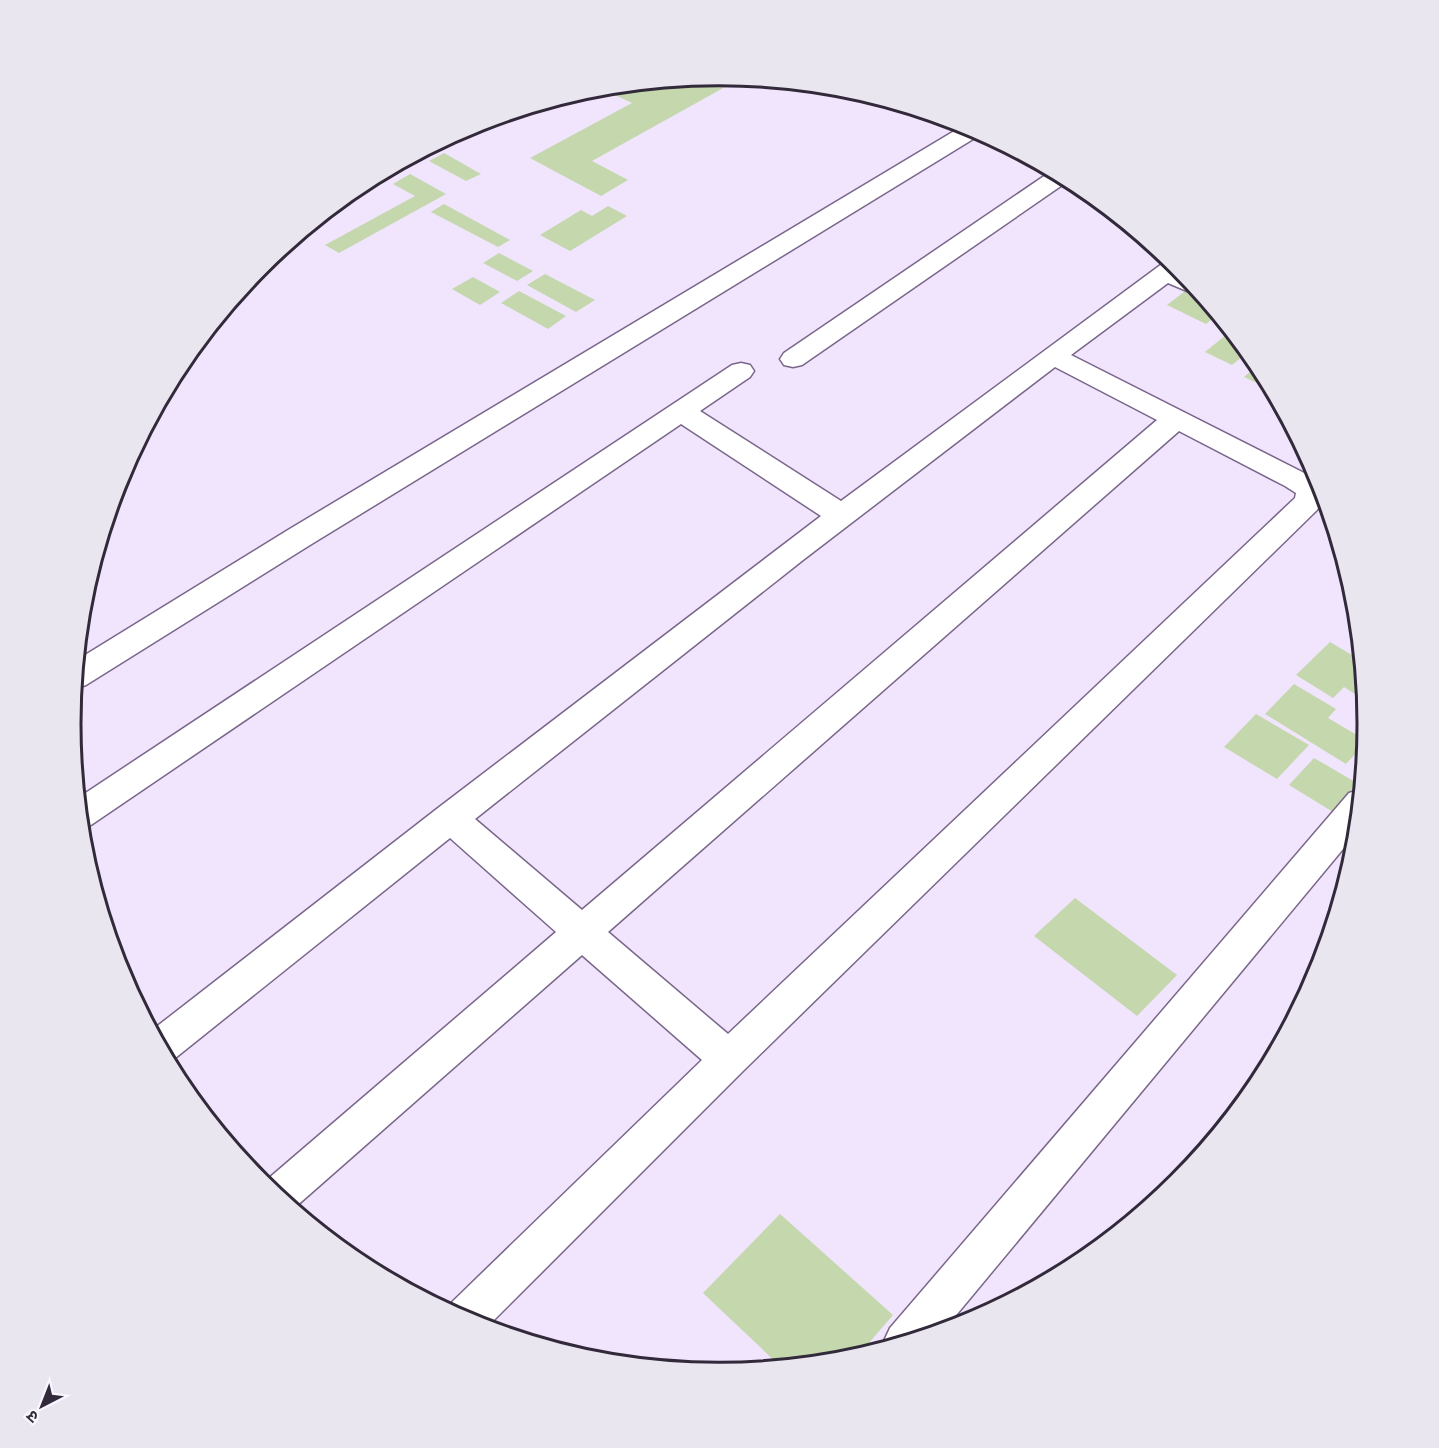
<svg xmlns="http://www.w3.org/2000/svg" width="1439" height="1448" font-family="'DM Sans','Noto Sans Devanagari',sans-serif">
	<rect width="100%" height="100%" fill="#f1e5fe"/>
	<!-- building -->
	<g fill="#c4d7ad">
		<polygon points="720,75 743,77 592,161 628,180 601,196 530,158 632,103 598,87 643,83 646,84 651,82"/>
		<polygon points="444,153 481,174 466,181 429,161"/>
		<polygon points="410,174 446,194 339,253 325,245 415,196 393,184"/>
		<polygon points="444,204 510,240 498,247 431,212"/>
		<polygon points="608,206 627,216 570,251 540,235 581,210 592,216"/>
		<polygon points="499,253 533,271 517,281 483,263"/>
		<polygon points="545,274 595,300 576,312 527,285"/>
		<polygon points="473,277 500,292 480,305 452,289"/>
		<polygon points="1193,285 1197,288 1218,314 1206,324 1167,305"/>
		<polygon points="519,291 566,316 548,329 501,303"/>
		<polygon points="1232,330 1249,351 1232,365 1205,352"/>
		<polygon points="1259,364 1270,384 1274,391 1244,377"/>
		<polygon points="1330,642 1362,661 1366,701 1344,687 1333,698 1296,675"/>
		<polygon points="1294,684 1336,709 1328,718 1367,741 1346,764 1265,714"/>
		<polygon points="1256,714 1309,745 1277,779 1224,747"/>
		<polygon points="1314,758 1357,783 1333,812 1289,785"/>
		<polygon points="1075,898 1177,975 1137,1016 1034,936"/>
		<polygon points="780,1214 893,1315 856,1358 781,1367 703,1293"/>
	</g>
	<g fill="none" stroke-linecap="round" stroke-linejoin="round">
		<defs>
			<g id="minor">
				<path d="M482 121 484 124C477 134 463 138 452 135Z"/>
				<polygon points="966,124 983,133 310,545 86,685 74,689 77,660 288,530"/>
				<polygon points="1053,170 1071,179 802,365 793,367 784,365 780,359 784,353"/>
				<path d="M1170 258 1201 292 1187 291 1168 283 1071 355 1316 479 1325 495 1317 510 743 1071 486 1328 471 1323 446 1310 449 1305 702 1060 582 955 293 1209 262 1184 556 932 450 838 174 1059 168 1062 151 1031 438 808 821 516 681 424 91 825 81 828 78 798 732 365 741 363 750 365 754 371 750 377 700 411 841 501ZM1055 367 1157 420 582 910 475 819 803 560ZM1179 431 1285 486 1296 493 1295 498 728 1034 608 932Z"/>
				<polygon points="1361,789 1358,831 943,1331 885,1349 883,1343 890,1328 1349,793"/>
			</g>
		</defs>
		<!-- minor casing -->
		<use href="#minor" stroke="#79668a" stroke-width="3"/>
		<!-- minor -->
		<use href="#minor" fill="#fff" fill-rule="evenodd"/>
	</g>
	<!-- crop -->
	<path d="M0 0H1439V1448H0ZM81 724a638 638 0 1 1 1276 0a638 638 0 1 1-1276 0Z" fill="#eae6ef" fill-rule="evenodd"/>
	<path fill="none" stroke="#322a3a" stroke-width="3" d="M81 724a638 638 0 1 1 1276 0a638 638 0 1 1-1276 0Z"/>
	<!-- north arrow -->
	<g transform="translate(42 1406) rotate(222)" stroke="#faf6ff" stroke-width="4.5" paint-order="stroke">
	<path d="M0-4.5L10 22L0 15L-10 22Z" fill="#322a3a"/>
	<text y="-9" font-size="16" font-weight="bold" text-anchor="middle" fill="#322a3a">उ</text>
	</g>
</svg>
